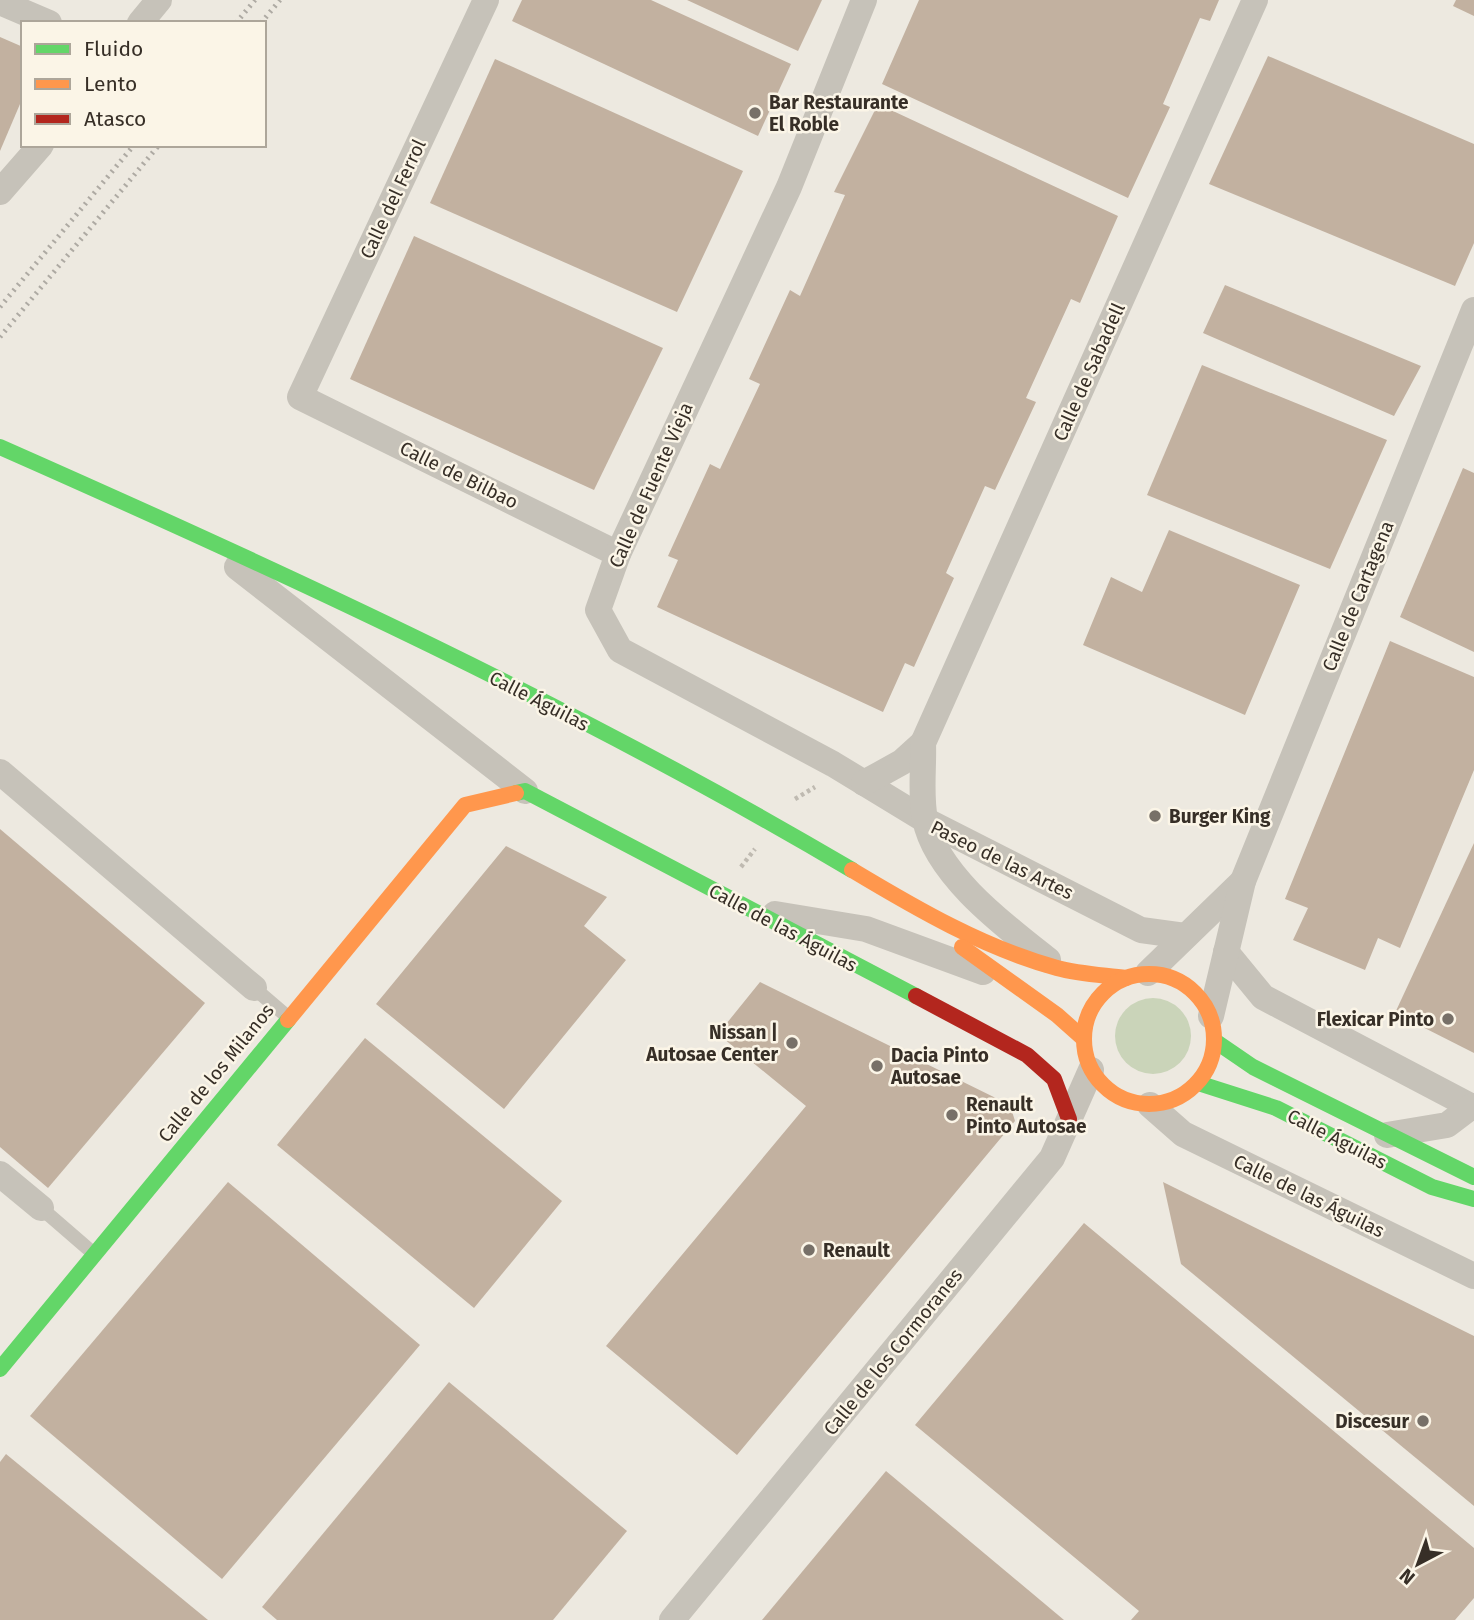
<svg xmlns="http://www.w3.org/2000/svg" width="1474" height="1620" font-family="'Fira Sans',sans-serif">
	<rect width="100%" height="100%" fill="#ede9e0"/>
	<!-- green -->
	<circle fill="#cad4b9" cx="1153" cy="1036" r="38"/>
	<!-- building -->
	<g fill="#c2b1a0">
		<polygon points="522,0 651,0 791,64 758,136 512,21"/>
		<polygon points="687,0 822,0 798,51"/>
		<polygon points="919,0 1219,0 1210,21 1200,18 1163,104 1170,107 1128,198 882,84"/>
		<polygon points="1456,0 1474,0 1474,16 1453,6"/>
		<polygon points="0,37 23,47 23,97 0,151"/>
		<polygon points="1268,56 1474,144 1474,243 1455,286 1209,184"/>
		<polygon points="495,59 743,171 677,312 430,203"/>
		<polygon points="878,104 1118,216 1080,303 1071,299 1026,398 1036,402 995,490 985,486 946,573 954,578 914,667 905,663 883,712 657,607 678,560 668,556 710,464 720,469 760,384 749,379 790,290 800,296 845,195 834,192"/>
		<polygon points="414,236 663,348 594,490 350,379"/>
		<polygon points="1225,285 1421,366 1394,416 1203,333"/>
		<polygon points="1202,365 1387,440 1330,569 1147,495"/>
		<polygon points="1463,468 1474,473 1474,652 1400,617"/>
		<polygon points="1169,530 1300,585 1245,715 1083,645 1111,577 1142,592"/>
		<polygon points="1390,641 1474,677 1474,770 1400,948 1378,938 1365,970 1293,940 1308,908 1285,899"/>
		<polygon points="0,829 205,1003 48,1188 0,1147"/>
		<polygon points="1474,843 1474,1053 1395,1013"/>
		<polygon points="506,846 607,897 584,926 626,960 504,1109 376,1004"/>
		<polygon points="760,982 1010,1105 1015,1121 737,1455 606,1346 806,1106 718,1034"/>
		<polygon points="365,1038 562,1201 474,1308 277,1145"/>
		<polygon points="228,1182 420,1345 222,1579 30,1416"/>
		<polygon points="1163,1182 1474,1336 1474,1506 1181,1264"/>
		<polygon points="1084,1223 1474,1548 1474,1598 1455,1620 1131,1620 1139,1611 915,1425"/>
		<polygon points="449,1382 627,1531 553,1620 277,1620 262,1607"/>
		<polygon points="6,1454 208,1620 0,1620 0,1462"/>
		<polygon points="886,1471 1064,1620 762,1620"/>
	</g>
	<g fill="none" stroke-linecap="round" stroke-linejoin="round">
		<!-- path -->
		<g stroke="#bfbab1" stroke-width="4.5" stroke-dasharray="3.5 3.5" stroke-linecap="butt">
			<polyline points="795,799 815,787"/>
			<polyline points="741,867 755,849"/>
		</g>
		<!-- lane -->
		<g stroke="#c6c2b9" stroke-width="14">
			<polyline points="254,988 289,1018"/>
			<polyline points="41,1208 93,1253"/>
		</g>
		<!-- street -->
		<g stroke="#c6c2b9" stroke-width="26">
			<polyline points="486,0 300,397 618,554"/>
			<polyline points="864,0 789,187 618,554 598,610 620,650 833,764 925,820 1141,930 1185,936"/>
			<polyline points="0,2 49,23"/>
			<polyline points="140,23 159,0"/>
			<polyline points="0,192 41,145"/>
			<polyline points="237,567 525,791"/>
			<polyline points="0,772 254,988"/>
			<polyline points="864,783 902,762 923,743"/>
			<polyline points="775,914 866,929 983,972"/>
			<polyline points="1226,952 1263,997 1474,1108"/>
			<path d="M1048 960C1005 926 936 875 925 819 920 796 924 767 923 743L1255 0"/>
			<polyline points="1148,973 1243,881"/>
			<polyline points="1211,1016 1243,881 1474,310"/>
			<polyline points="1150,1105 1183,1134 1474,1276"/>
			<polyline points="1387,1135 1447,1125 1472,1106"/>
			<polyline points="0,1174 41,1208"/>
			<polyline points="672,1620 1052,1158 1091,1070"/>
		</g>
		<!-- fast -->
		<g stroke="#63d668" stroke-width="16">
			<path d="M0 447C290 575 580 709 852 870"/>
			<polyline points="516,793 525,791 916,996"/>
			<polyline points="1215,1041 1253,1067 1474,1177"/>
			<polyline points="1198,1083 1276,1108 1432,1187 1474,1199"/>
			<polyline points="0,1369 288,1020"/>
		</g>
		<!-- slow -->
		<g stroke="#ff974d" stroke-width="16">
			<path d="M852 870C917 909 984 948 1057 968 1079 974 1103 975 1126 978"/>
			<polyline points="962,947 1057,1015 1084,1039"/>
			<circle cx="1149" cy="1039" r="65"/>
			<polyline points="288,1020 465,805 516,793"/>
		</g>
		<!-- jam -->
		<polyline stroke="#b3261e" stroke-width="16" points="916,996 1027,1055 1054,1079 1069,1119"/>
		<!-- rail -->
		<g stroke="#aeaaa3" stroke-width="5" stroke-dasharray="2 5" stroke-linecap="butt">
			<polyline points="236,23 255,0"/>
			<polyline points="261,23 280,0"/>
			<polyline points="0,307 134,145"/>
			<polyline points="0,337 159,145"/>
		</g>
	</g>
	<!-- markers -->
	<g fill="#777068" stroke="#fbf5e7" stroke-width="2.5">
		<circle cx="755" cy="113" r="7"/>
		<circle cx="1155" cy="816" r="7"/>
		<circle cx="1448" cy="1019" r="7"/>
		<circle cx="792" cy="1043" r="7"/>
		<circle cx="877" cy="1066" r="7"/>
		<circle cx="952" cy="1115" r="7"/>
		<circle cx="809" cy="1250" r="7"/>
		<circle cx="1423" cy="1421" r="7"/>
	</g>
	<g text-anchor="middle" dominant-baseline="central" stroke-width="5" stroke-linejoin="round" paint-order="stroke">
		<!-- poi labels -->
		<g font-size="19" font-weight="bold" fill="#372f27" stroke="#fbf5e7" text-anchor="start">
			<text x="769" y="102">Bar Restaurante<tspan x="769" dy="22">El Roble</tspan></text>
			<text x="1169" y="816">Burger King</text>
			<text x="1434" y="1019" text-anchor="end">Flexicar Pinto</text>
			<text x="778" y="1032" text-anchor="end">Nissan |<tspan x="778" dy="22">Autosae Center</tspan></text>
			<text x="891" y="1055">Dacia Pinto<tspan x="891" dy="22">Autosae</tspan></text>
			<text x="966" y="1104">Renault<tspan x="966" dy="22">Pinto Autosae</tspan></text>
			<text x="823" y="1250">Renault</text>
			<text x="1409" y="1421" text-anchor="end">Discesur</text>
		</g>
		<!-- street labels -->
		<g font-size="19" fill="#372f27" stroke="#fbf5e7">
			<text transform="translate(393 199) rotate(-65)">Calle del Ferrol</text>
			<text transform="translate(1089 372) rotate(-66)">Calle de Sabadell</text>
			<text transform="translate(459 475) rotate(26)">Calle de Bilbao</text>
			<text transform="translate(651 485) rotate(-66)">Calle de Fuente Vieja</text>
			<text transform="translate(1358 596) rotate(-68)">Calle de Cartagena</text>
			<text transform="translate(539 701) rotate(27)">Calle Águilas</text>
			<text transform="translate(1002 860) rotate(26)">Paseo de las Artes</text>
			<text transform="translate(783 928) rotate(28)">Calle de las Águilas</text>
			<text transform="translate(216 1073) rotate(-51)">Calle de los Milanos</text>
			<text transform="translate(1337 1139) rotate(27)">Calle Águilas</text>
			<text transform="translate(1309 1196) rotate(26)">Calle de las Águilas</text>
			<text transform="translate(893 1352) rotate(-51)">Calle de los Cormoranes</text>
		</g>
	</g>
	<!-- legend -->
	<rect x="21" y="21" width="245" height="126" fill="#fbf5e7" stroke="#ada69a" stroke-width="2"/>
	<rect x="35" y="44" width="35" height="10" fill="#63d668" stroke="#ada69a" stroke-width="2"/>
	<text x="84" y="56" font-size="21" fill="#372f27">Fluido</text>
	<rect x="35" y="79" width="35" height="10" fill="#ff974d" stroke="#ada69a" stroke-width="2"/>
	<text x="84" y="91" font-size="21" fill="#372f27">Lento</text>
	<rect x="35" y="114" width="35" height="10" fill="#b3261e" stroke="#ada69a" stroke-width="2"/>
	<text x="84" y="126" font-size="21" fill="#372f27">Atasco</text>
	<!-- north arrow -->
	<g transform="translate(1418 1564) rotate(221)" stroke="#fbf5e7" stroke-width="5" paint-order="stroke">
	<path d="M0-5L12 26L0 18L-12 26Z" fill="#372f27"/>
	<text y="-10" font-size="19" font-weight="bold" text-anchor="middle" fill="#372f27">N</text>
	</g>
</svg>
